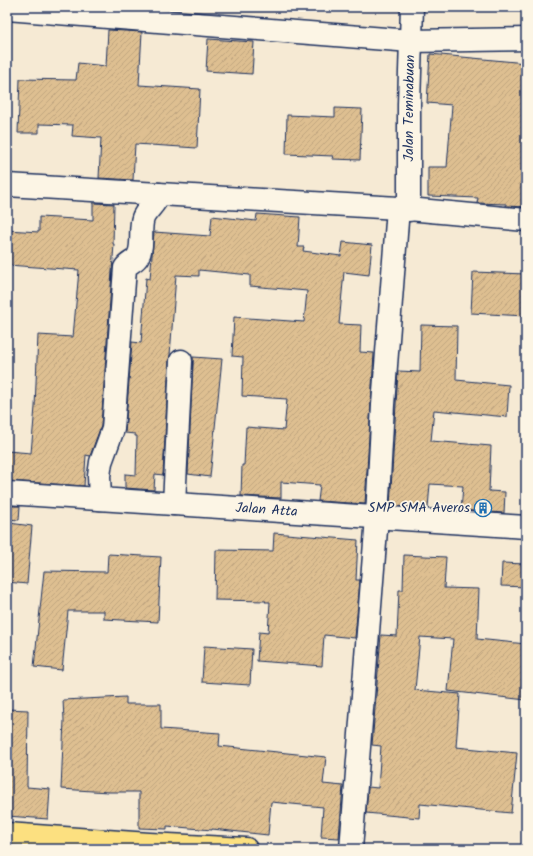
<svg xmlns="http://www.w3.org/2000/svg" width="533" height="856" font-family="Kalam,sans-serif">
	<defs>
		<pattern id="building-hatch" width="6" height="6" patternUnits="userSpaceOnUse"><rect width="6" height="6" fill="#debf91"/><path d="M-1 1l2-2M0 6l6-6M5 7l2-2" fill="none" stroke="#bea47f"/></pattern>
	</defs>
	<rect width="100%" height="100%" fill="#f6ead4"/>
	<filter id="ink" filterUnits="userSpaceOnUse"><feTurbulence type="fractalNoise" baseFrequency=".025" numOctaves="2"/><feDisplacementMap in="SourceGraphic" scale="8" xChannelSelector="R" yChannelSelector="G"/><feConvolveMatrix kernelMatrix="1 2 1 2 8 2 1 2 1" color-interpolation-filters="sRGB"/></filter>
	<g filter="url(#ink)">
		<!-- building -->
		<g fill="url(#building-hatch)" stroke="#1b2f5e">
			<polygon points="108,30 142,32 139,85 200,89 197,148 135,144 133,180 99,178 101,138 72,136 73,125 39,124 39,133 18,133 20,79 76,80 78,63 106,66"/>
			<polygon points="208,39 254,42 252,74 206,71"/>
			<polygon points="430,54 526,63 526,207 506,206 506,204 477,203 478,198 428,196 428,167 447,167 452,105 427,103"/>
			<polygon points="335,108 362,109 360,160 332,159 333,156 286,154 287,115 335,117"/>
			<polygon points="93,203 114,204 113,244 114,244 101,426 90,456 86,455 84,486 7,481 7,451 31,453 35,407 38,335 73,337 79,270 7,265 7,230 39,232 39,217 93,220"/>
			<polygon points="257,214 300,217 298,247 304,247 303,251 341,256 343,242 372,245 369,275 344,272 339,324 361,325 360,352 374,353 365,504 318,501 320,485 281,482 281,498 241,496 242,465 244,465 246,427 284,430 287,399 242,396 243,357 232,356 234,317 304,322 307,291 250,286 250,275 199,270 199,276 176,275 170,355 169,360 163,475 155,474 154,490 125,488 125,474 136,475 137,436 135,436 135,434 125,433 132,342 141,343 146,278 150,279 154,232 210,236 212,216 256,221"/>
			<polygon points="473,272 526,274 525,316 471,313"/>
			<polygon points="421,325 457,326 456,380 509,385 507,417 434,410 431,441 491,446 489,491 505,492 504,513 461,510 463,486 430,484 428,508 390,506 398,371 420,372"/>
			<polygon points="193,357 222,359 210,477 188,474 193,362"/>
			<polygon points="7,506 20,506 19,520 7,519"/>
			<polygon points="9,523 32,526 27,584 7,582 7,540"/>
			<polygon points="274,533 358,540 356,580 360,580 355,638 324,635 322,666 257,661 259,632 268,633 270,602 265,602 266,601 215,600 216,550 273,551"/>
			<polygon points="108,554 161,557 158,622 104,619 104,611 68,611 62,670 34,667 44,571 107,572"/>
			<polygon points="404,555 446,557 444,588 479,589 477,639 526,644 526,700 448,691 453,639 420,637 415,690 460,694 456,747 517,753 511,813 420,804 419,818 366,813 368,787 378,788 381,746 372,745 381,635 397,636 399,590 403,590"/>
			<polygon points="502,563 526,564 526,587 501,586"/>
			<polygon points="204,646 252,649 250,685 202,682"/>
			<polygon points="126,697 126,704 161,704 161,729 220,733 219,746 326,757 323,784 343,786 339,838 321,837 323,807 271,802 268,835 212,829 212,830 167,826 167,829 139,828 139,792 108,792 61,789 64,720 63,700"/>
			<polygon points="7,709 28,710 27,787 50,789 48,819 7,816"/>
		</g>
		<g fill="none" stroke-linecap="round" stroke-linejoin="round">
			<defs>
				<g id="minor">
					<polyline points="7,9 411,41 526,39"/>
					<polyline points="7,185 398,208 526,220"/>
					<path id="s1" d="M409 210V104L412 7"/>
					<path id="s2" d="M7 493 526 527"/>
					<path d="M100 499 99 476 101 462 113 429 125 268C129 262 135 262 138 256 144 246 139 229 143 218 146 210 155 205 159 194"/>
					<polyline points="174,504 181,361"/>
					<polyline points="351,849 377,517 383,405 398,208"/>
				</g>
				<polyline id="highway" points="7,834 149,844 246,849"/>
			</defs>
			<!-- minor casing -->
			<use href="#minor" stroke="#1b2f5e" stroke-width="25"/>
			<!-- highway casing -->
			<use href="#highway" stroke="#1b2f5e" stroke-width="25"/>
			<!-- minor -->
			<use href="#minor" stroke="#fcf5e5" stroke-width="22"/>
			<!-- highway -->
			<use href="#highway" stroke="#fce080" stroke-width="22"/>
		</g>
	</g>
	<!-- icons -->
	<defs>
		<symbol id="building-ring" viewBox="-11 -11 22 22"><circle r="9.5" fill="#fcf5e5" stroke="#1f6fb2" stroke-width="1.5"/><path d="M-4-6H4V6H1V3H-1V6H-4ZM-2.5-4.3h1.7v1.8h-1.7ZM.8-4.3h1.7v1.8H.8ZM-2.5-1h1.7V.8h-1.7ZM.8-1h1.7V.8H.8Z" fill="#1f6fb2"/></symbol>
	</defs>
	<g fill-rule="evenodd">
		<use href="#building-ring" x="473" y="498" width="20" height="20"/>
	</g>
	<g text-anchor="middle" dominant-baseline="central" stroke-width="3.5" stroke-linejoin="round" paint-order="stroke">
		<!-- street labels -->
		<g font-size="14" fill="#1b2f5e" stroke="#fcf5e5">
			<text stroke="none"><textPath href="#s1" startOffset="102">Jalan Teminabuan</textPath></text>
			<text stroke="none"><textPath href="#s2" startOffset="260">Jalan Atta</textPath></text>
		</g>
		<!-- poi labels -->
		<g font-size="14" fill="#1b2f5e" stroke="#fcf5e5" text-anchor="end">
			<text x="470" y="508">SMP SMA Averos</text>
		</g>
	</g>
	<!-- margin -->
	<rect width="533" height="856" fill="none" stroke="#fcf5e5" stroke-width="24"/>
	<rect x="12" y="12" width="509" height="832" fill="none" stroke="#1b2f5e" stroke-width="1.5" filter="url(#ink)"/>
</svg>
